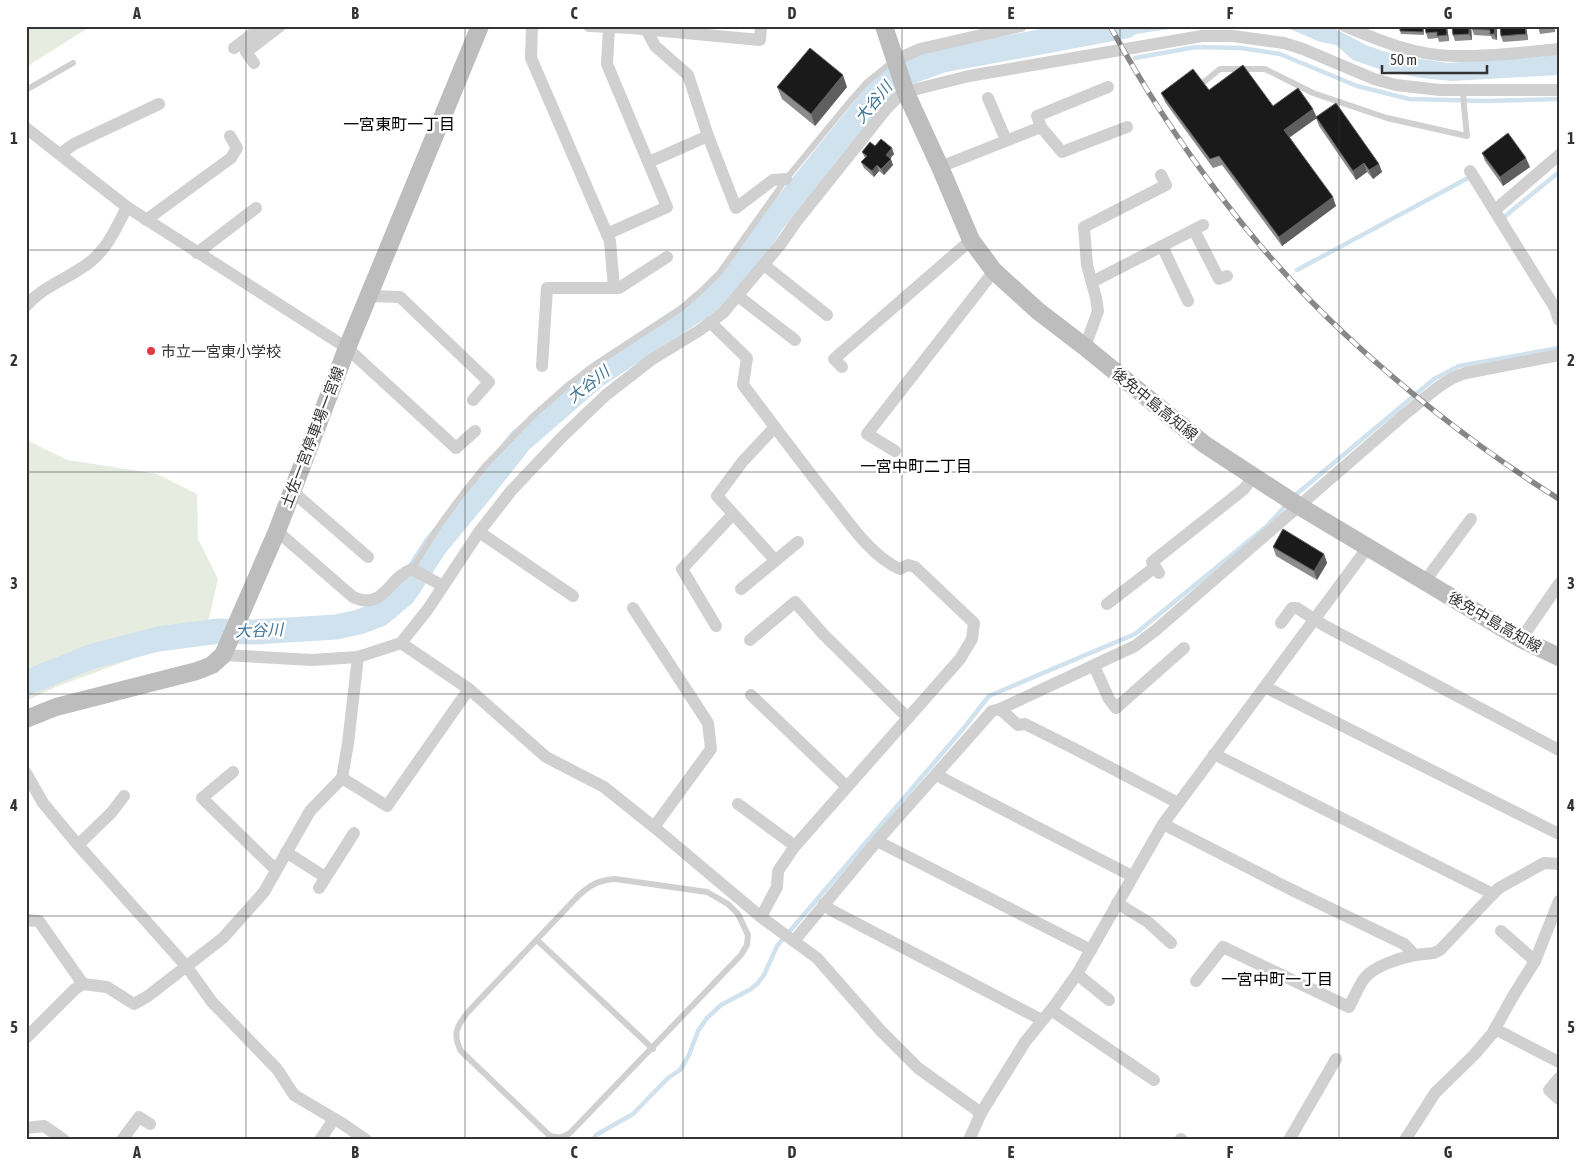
<svg xmlns="http://www.w3.org/2000/svg" width="1585" height="1166" font-family="'Asap Condensed','Noto Sans JP',sans-serif">
	<rect width="100%" height="100%" fill="#fff"/>
	<!-- green -->
	<g fill="#e6ecdf">
		<polygon points="33,26 91,26 26,67 26,30"/>
		<polygon points="26,440 68,460 157,474 197,494 198,539 218,579 208,623 170,645 58,686 26,701"/>
	</g>
	<!-- water -->
	<g fill="#cfe2ee">
		<polygon points="1118,26 1188,26 1123,36"/>
		<polygon points="1283,26 1330,26 1366,45 1383,51 1402,56 1448,63 1559,55 1559,75 1452,81 1421,78 1385,71 1353,60 1336,45 1320,42"/>
	</g>
	<g fill="none" stroke-linecap="round" stroke-linejoin="round">
		<!-- stream -->
		<g stroke="#cfe2ee" stroke-width="4.5">
			<polyline points="1135,58 1196,47 1241,48 1280,54 1357,86 1409,99 1485,101 1559,99"/>
			<polyline points="1505,219 1504,217 1559,172"/>
			<polyline points="1297,270 1468,178"/>
			<polyline points="1293,497 1434,379 1459,366 1559,348"/>
			<polyline points="593,1140 596,1135 633,1114 668,1078 680,1070 689,1055 698,1031 707,1018 721,1005 751,989 758,983 764,975 777,946 963,729 989,696 1135,634 1267,526 1288,503"/>
		</g>
		<!-- river -->
		<path stroke="#cfe2ee" stroke-width="25" d="M26 683 90 657 158 639 219 631 255 632 336 627 359 622 380 614 404 594 435 546 483 488 520 441 595 376 712 299C735 277 754 251 771 224L877 93 892 78 943 60 1126 26"/>
		<!-- service -->
		<g stroke="#d0d0d0" stroke-width="6">
			<polyline points="1204,82 1220,69 1265,69 1313,93 1387,118 1467,136 1464,106 1463,90"/>
			<polyline points="26,90 73,63"/>
			<polyline points="412,569 441,523 464,492 485,466 533,416 568,385 599,362 679,310 702,290 720,272 786,179 851,100 867,82 893,61"/>
			<path d="M615 879 707 892 728 904 738 914 748 935 747 945 741 955 570 1133C562 1138 558 1138 550 1136L461 1051C452 1034 457 1026 468 1012L578 896C590 885 599 880 615 879Z"/>
			<polyline points="537,940 653,1049"/>
		</g>
		<!-- minor -->
		<g stroke="#d0d0d0" stroke-width="12">
			<polyline points="532,26 531,58 610,241 614,288"/>
			<polyline points="589,26 632,28 760,40 761,26"/>
			<path d="M1345 26C1380 41 1417 56 1455 56 1490 57 1525 52 1559 49"/>
			<polyline points="646,29 655,46 688,75 708,136 736,208 773,180 786,179"/>
			<polyline points="234,48 263,26"/>
			<polyline points="895,60 920,49 1021,26"/>
			<polyline points="254,63 246,52 280,26"/>
			<polyline points="988,98 1006,140"/>
			<polyline points="1041,127 1037,116 1108,87"/>
			<polyline points="26,128 127,207 347,348 456,448 475,431"/>
			<polyline points="60,154 74,144 159,104"/>
			<polyline points="649,162 708,136"/>
			<polyline points="940,167 1041,127 1062,152 1127,127"/>
			<polyline points="1470,171 1555,308 1559,320"/>
			<polyline points="1495,210 1559,155"/>
			<polyline points="146,220 231,158 237,148 230,136"/>
			<polyline points="1194,230 1219,279 1227,276"/>
			<polyline points="607,234 667,207 607,64 609,28"/>
			<polyline points="1162,246 1188,301"/>
			<polyline points="197,253 256,208"/>
			<polyline points="764,265 827,315"/>
			<polyline points="1092,282 1203,225"/>
			<polyline points="369,296 400,297 489,382 473,400"/>
			<polyline points="738,296 795,340"/>
			<path d="M26 306C44 285 70 278 90 262 108 248 117 226 127 207"/>
			<path d="M710 322 747 358 743 385C772 423 801 462 831 500 849 523 873 558 900 569L908 565 915 567 974 623 972 639 960 659 795 846 778 871 777 887 761 917 817 958 881 1031 918 1068 981 1113"/>
			<polyline points="1085,347 1098,311 1096,298 1087,265 1084,227 1166,185 1161,175"/>
			<polyline points="542,366 547,288 619,288 667,257"/>
			<polyline points="842,367 834,359 971,240"/>
			<polyline points="775,427 743,461 717,496 775,560"/>
			<polyline points="895,451 867,434 994,271"/>
			<polyline points="292,491 368,557"/>
			<path d="M277 531 353 597C384 611 388 578 412 569L443 586"/>
			<polyline points="479,532 573,596"/>
			<polyline points="1159,573 1152,562 1244,489 1253,477"/>
			<polyline points="1425,581 1471,519"/>
			<polyline points="741,589 798,542"/>
			<polyline points="1107,604 1155,567"/>
			<polyline points="633,608 708,723 711,749 654,827"/>
			<polyline points="1281,623 1292,608 1297,608 1325,626 1559,750"/>
			<polyline points="716,626 682,569 733,514"/>
			<polyline points="1521,639 1559,584"/>
			<polyline points="750,640 795,602 823,634 908,718"/>
			<polyline points="401,643 469,689 546,757 604,787 654,827 761,917"/>
			<polyline points="223,655 312,660 358,657 401,643 428,609 479,532 511,491 563,436 606,395 651,360 700,330 723,313 780,245 796,222 887,108 898,97 917,89 969,76 1202,36 1233,36 1284,43 1303,49 1374,79 1396,85 1440,90 1559,90"/>
			<polyline points="1094,666 1109,699 1116,708 1184,648"/>
			<polyline points="1265,687 1559,834"/>
			<polyline points="751,695 847,787"/>
			<path d="M1000 709 1135 646 1156 630 1405 414C1424 400 1443 379 1466 373L1559 355"/>
			<polyline points="1214,754 1493,894 1499,888 1544,863 1559,864"/>
			<polyline points="233,772 202,798 276,870"/>
			<polyline points="26,773 43,803 78,845 187,967 212,1002 277,1069 294,1095 343,1124 366,1140"/>
			<polyline points="937,774 944,779 1132,876"/>
			<polyline points="342,778 387,806 469,689"/>
			<polyline points="738,804 795,846"/>
			<polyline points="1163,824 1288,888 1404,944 1415,955 1434,953 1440,950 1493,894"/>
			<polyline points="877,841 1091,950"/>
			<polyline points="78,845 112,812 124,796"/>
			<polyline points="286,852 325,877"/>
			<polyline points="319,888 354,833"/>
			<polyline points="1117,903 1148,922 1171,943"/>
			<polyline points="824,904 831,910 1042,1020"/>
			<polyline points="26,920 39,921 43,927 83,984"/>
			<polyline points="1501,931 1535,961"/>
			<polyline points="794,941 877,841 992,711 1000,709 1018,725 1025,724 1075,749 1178,803"/>
			<polyline points="1077,974 1109,1000"/>
			<path d="M1196 981 1223 947 1349 1007C1354 998 1358 987 1364 979 1373 966 1400 958 1415 955"/>
			<polyline points="1051,1010 1154,1080"/>
			<polyline points="1495,1029 1559,1062"/>
			<polyline points="26,1038 75,989 83,984 107,987 134,1004 148,996 223,938 264,892 310,811 342,778 348,743 358,657"/>
			<polyline points="1559,1078 1549,1090 1559,1099"/>
			<polyline points="26,1128 44,1126 64,1140"/>
			<polyline points="1181,1139 1182,1140"/>
			<polyline points="122,1140 139,1117 150,1124"/>
			<polyline points="320,1140 334,1119"/>
			<polyline points="969,1140 981,1113 1025,1042 1055,1005 1077,974 1163,824 1368,547"/>
			<polyline points="1289,1140 1336,1059"/>
			<polyline points="1405,1140 1435,1093 1474,1055 1492,1034 1512,998 1535,961 1559,901"/>
		</g>
		<!-- secondary -->
		<g stroke="#bdbdbd" stroke-width="18">
			<polyline points="884,26 906,93 940,167 971,240 994,271 1038,311 1085,347 1204,444 1299,506 1521,639 1559,657"/>
			<polyline points="26,719 56,707 197,671 212,665 223,655 277,531 347,348 480,26"/>
		</g>
		<defs>
			<path id="rail" d="M1110 26C1171 138 1255 252 1349 338 1414 398 1484 452 1559 499"/>
		</defs>
		<!-- rail casing -->
		<use href="#rail" stroke="#888" stroke-width="5.5"/>
		<!-- rail -->
		<use href="#rail" stroke="#fff" stroke-width="4" stroke-dasharray="11" stroke-linecap="butt"/>
	</g>
	<!-- wall -->
	<g fill="#8c8c8c">
		<polygon points="1424,26 1424,35 1401,34 1400,31"/>
		<polygon points="1447,26 1449,41 1439,42 1438,38 1428,39 1426,33"/>
		<polygon points="1471,26 1472,40 1455,41 1453,35"/>
		<polygon points="1497,26 1497,40 1492,39 1491,36 1474,35 1472,29"/>
		<polygon points="1500,26 1526,26 1528,40 1503,42 1501,36"/>
		<polygon points="1538,26 1555,26 1555,32 1540,34"/>
		<polygon points="777,87 847,87 815,126 782,99"/>
		<polygon points="1209,90 1316,117 1379,164 1382,172 1373,179 1367,172 1356,180 1319,126 1316,118 1289,138 1336,206 1282,246 1222,165 1213,168 1165,102 1161,93"/>
		<polygon points="875,146 894,154 890,159 893,165 884,175 879,171 874,177 864,168 861,162 865,158 862,152"/>
		<polygon points="1482,153 1530,167 1503,186 1485,161"/>
		<polygon points="1273,547 1324,554 1327,563 1317,580 1276,556"/>
	</g>
	<!-- shaded-wall -->
	<g fill="#5f5f5f">
		<polygon points="1446,26 1447,26 1449,41 1447,35"/>
		<polygon points="1469,26 1471,26 1472,40 1469,34"/>
		<polygon points="1495,26 1497,26 1497,40 1494,34"/>
		<polygon points="1525,26 1526,26 1528,40 1526,34"/>
		<polygon points="843,75 847,87 815,126 811,114"/>
		<polygon points="1313,109 1317,118 1287,139 1284,130"/>
		<polygon points="892,148 894,154 888,161 886,155"/>
		<polygon points="1526,158 1530,167 1503,186 1500,177"/>
		<polygon points="891,159 893,165 884,175 881,169"/>
		<polygon points="1364,163 1367,172 1356,180 1353,171"/>
		<polygon points="1379,164 1382,172 1373,179 1369,170"/>
		<polygon points="877,165 879,171 874,177 872,171"/>
		<polygon points="1333,197 1336,206 1282,246 1279,237"/>
		<polygon points="1324,554 1327,563 1317,580 1314,571"/>
	</g>
	<!-- building -->
	<g fill="#1a1a1a" stroke="#5f5f5f">
		<polygon points="1400,26 1423,26 1423,32 1400,31"/>
		<polygon points="1425,26 1446,26 1447,35 1437,36 1437,32 1426,33"/>
		<polygon points="1452,26 1469,26 1469,34 1453,35"/>
		<polygon points="1472,26 1495,26 1494,34 1490,34 1490,30 1472,29"/>
		<polygon points="1500,26 1525,26 1526,34 1501,36"/>
		<polygon points="1538,26 1553,26 1538,28"/>
		<polygon points="810,48 843,75 811,114 777,87"/>
		<polygon points="1243,65 1273,106 1298,88 1313,109 1284,130 1333,197 1279,237 1219,156 1210,159 1161,93 1193,69 1209,90"/>
		<polygon points="1336,103 1379,164 1369,170 1364,163 1353,171 1316,117"/>
		<polygon points="1508,133 1526,158 1500,177 1482,153"/>
		<polygon points="881,139 892,148 886,155 891,159 881,169 877,165 872,171 861,162 867,156 862,152 870,142 875,146"/>
		<polygon points="1283,529 1324,554 1314,571 1273,547"/>
	</g>
	<!-- grid -->
	<path fill="none" stroke="#333" stroke-width="1" stroke-opacity="0.55" d="M246 26V1140M465 26V1140M683 26V1140M902 26V1140M1120 26V1140M1339 26V1140M26 250H1559M26 472H1559M26 694H1559M26 916H1559"/>
	<!-- markers -->
	<circle fill="#e63946" stroke="#fff" stroke-width="2" cx="151" cy="351" r="5"/>
	<g text-anchor="middle" dominant-baseline="central" stroke-width="5" stroke-linejoin="round" paint-order="stroke">
		<!-- poi labels -->
		<g font-size="15" fill="#333" stroke="#fff" text-anchor="start">
			<text x="161" y="351">市立一宮東小学校</text>
		</g>
		<!-- street labels -->
		<g font-size="15" fill="#333" stroke="#fff">
			<text transform="translate(1155 404) rotate(39)">後免中島高知線</text>
			<text transform="translate(312 437) rotate(-69)">土佐一宮停車場一宮線</text>
			<text transform="translate(1495 622) rotate(30)">後免中島高知線</text>
		</g>
		<!-- water labels -->
		<g font-size="16" font-style="italic" fill="#3f7597" stroke="#fff">
			<text transform="translate(873 102) rotate(-50)">大谷川</text>
			<text transform="translate(588 384) rotate(-38)">大谷川</text>
			<text transform="translate(259 630) rotate(-2)">大谷川</text>
		</g>
		<!-- neighbourhood labels -->
		<g font-size="16" fill="#000" stroke="#fff">
			<text x="399" y="124">一宮東町一丁目</text>
			<text x="916" y="466">一宮中町二丁目</text>
			<text x="1277" y="979">一宮中町一丁目</text>
		</g>
	</g>
	<!-- border -->
	<rect width="1585" height="1166" fill="none" stroke="#ffffff" stroke-width="55"/>
	<!-- scale -->
	<path d="M1382 65v8h105v-8" fill="none" stroke="#333333" stroke-width="2.5"/>
	<text x="1390" y="65" font-size="15" fill="#333333" stroke="#ffffff" stroke-width="4" paint-order="stroke">50 m</text>
	<rect x="28" y="28" width="1530" height="1110" fill="none" stroke="#333" stroke-width="2"/>
	<g font-size="16" text-anchor="middle" font-weight="bold" fill="#333">
		<text x="137" y="19">A</text>
		<text x="355" y="19">B</text>
		<text x="574" y="19">C</text>
		<text x="792" y="19">D</text>
		<text x="1011" y="19">E</text>
		<text x="1230" y="19">F</text>
		<text x="1448" y="19">G</text>
		<text x="14" y="144">1</text>
		<text x="1571" y="144">1</text>
		<text x="14" y="366">2</text>
		<text x="1571" y="366">2</text>
		<text x="14" y="589">3</text>
		<text x="1571" y="589">3</text>
		<text x="14" y="811">4</text>
		<text x="1571" y="811">4</text>
		<text x="14" y="1033">5</text>
		<text x="1571" y="1033">5</text>
		<text x="137" y="1158">A</text>
		<text x="355" y="1158">B</text>
		<text x="574" y="1158">C</text>
		<text x="792" y="1158">D</text>
		<text x="1011" y="1158">E</text>
		<text x="1230" y="1158">F</text>
		<text x="1448" y="1158">G</text>
	</g>
</svg>
